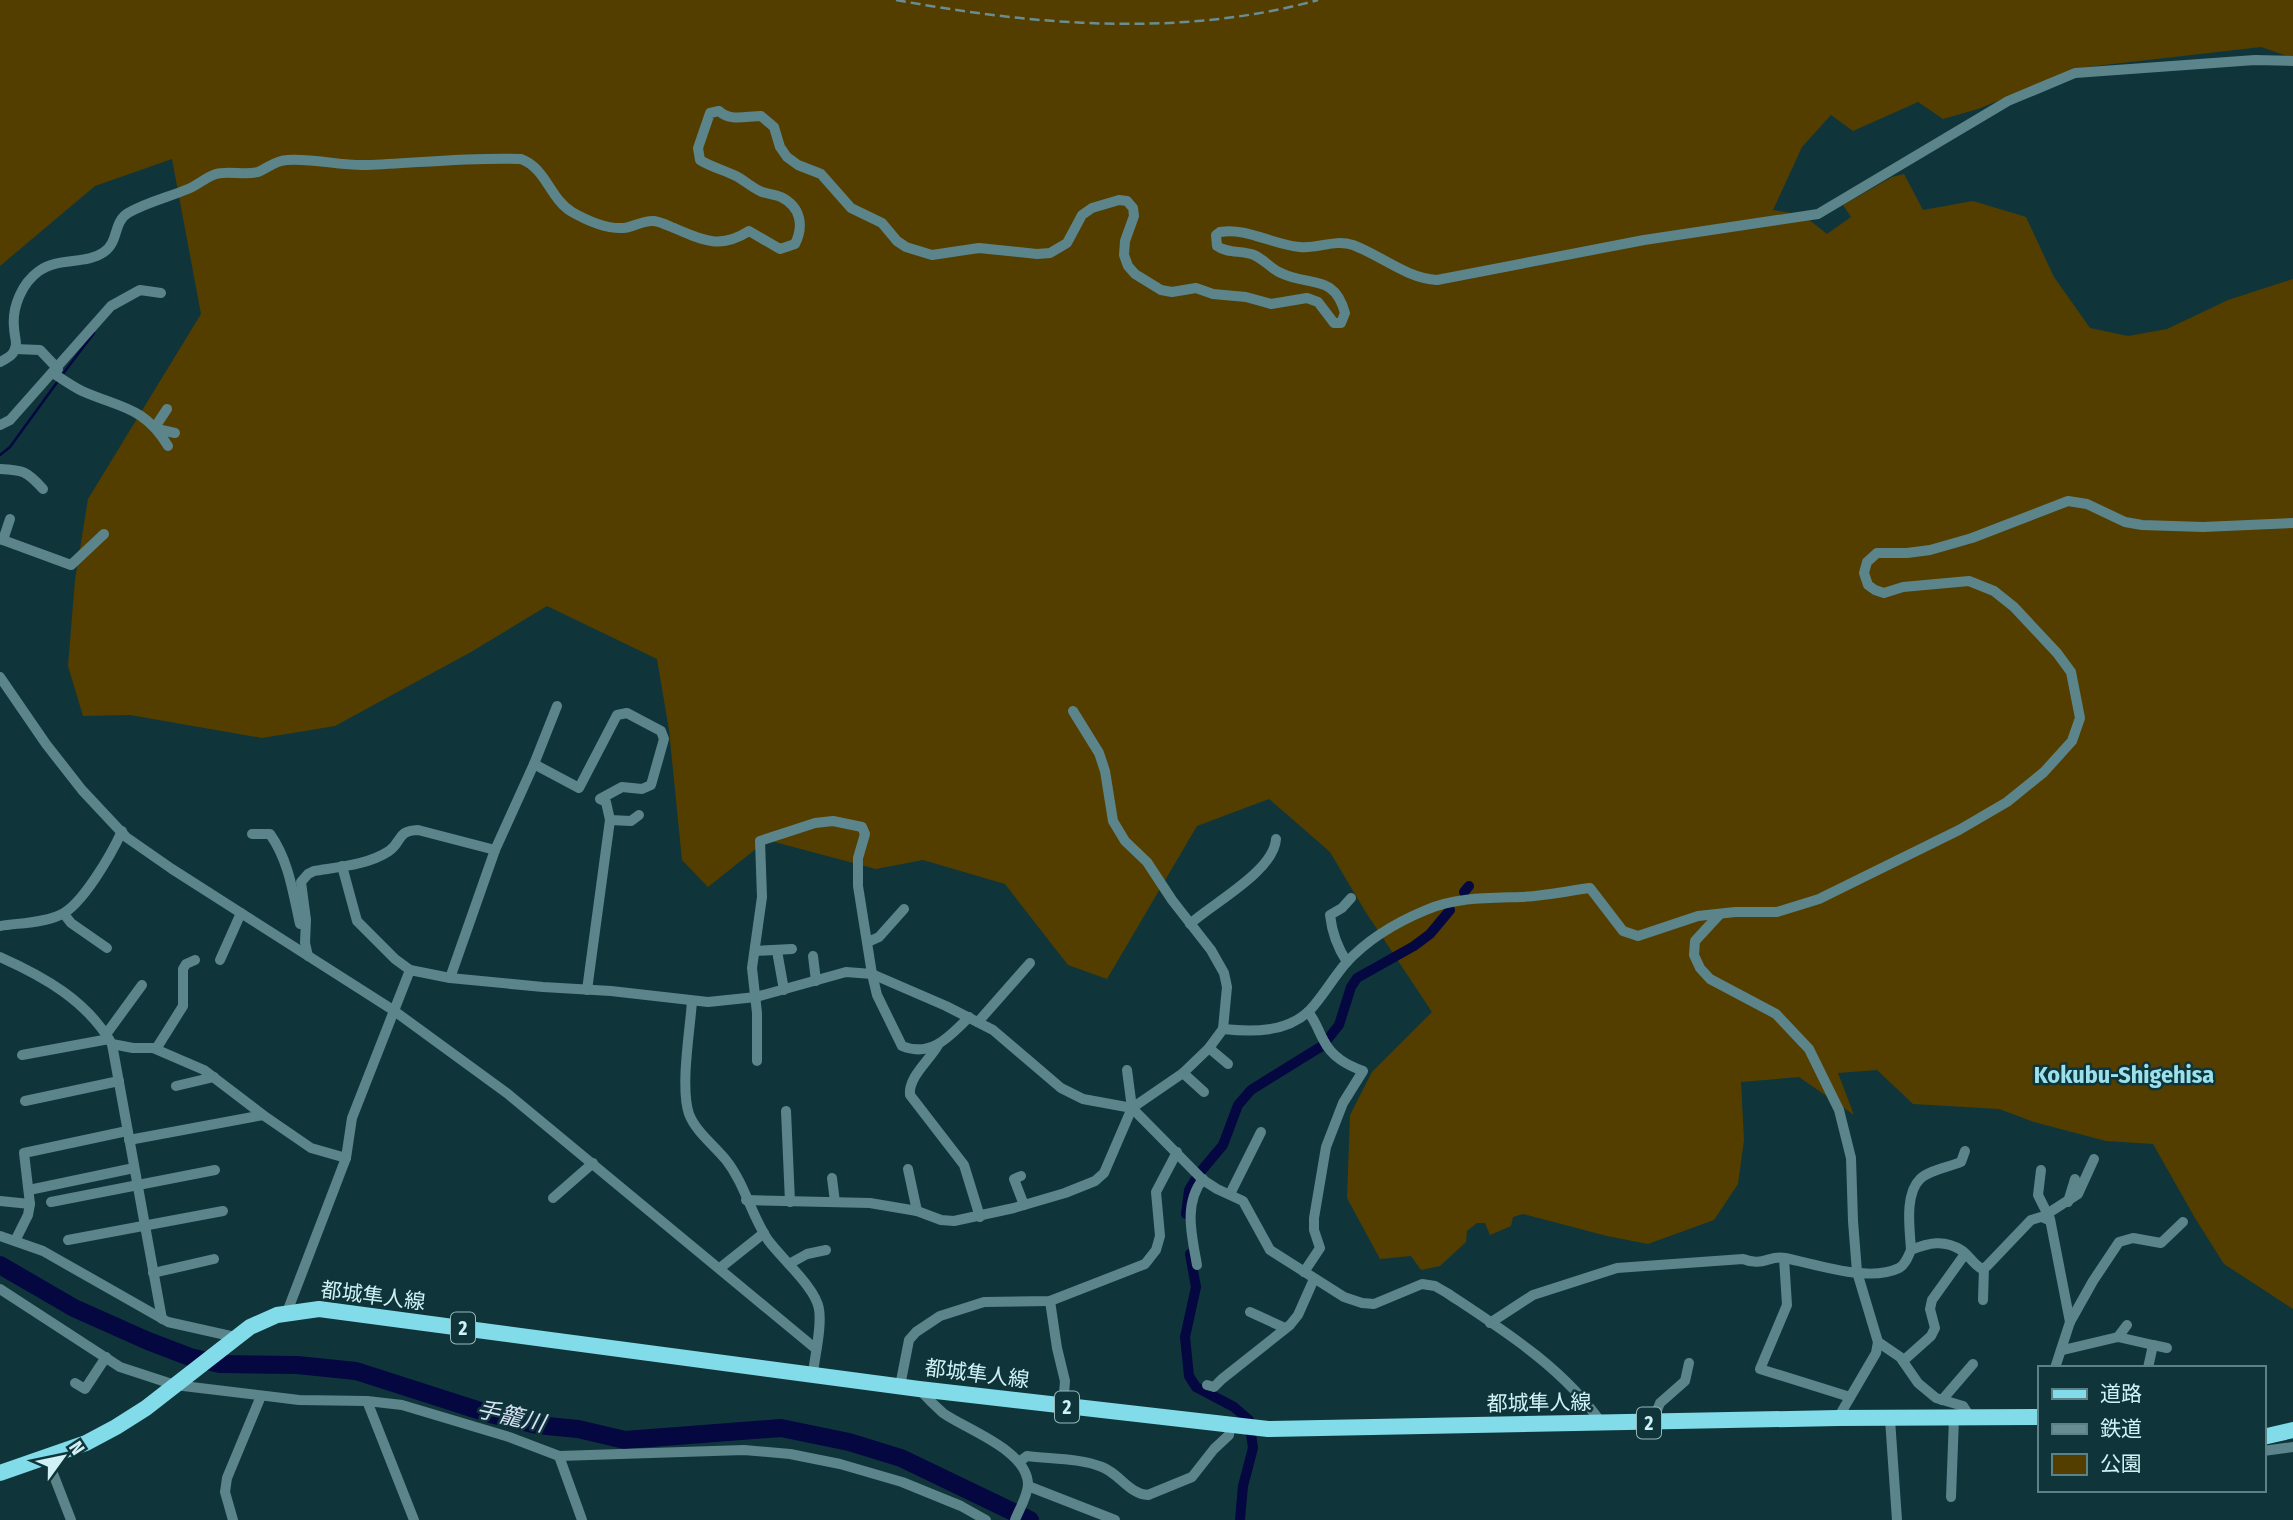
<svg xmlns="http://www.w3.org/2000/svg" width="2293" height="1520" font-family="'Fira Sans Condensed','Noto Sans JP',sans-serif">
	<rect width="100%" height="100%" fill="#0f353a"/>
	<!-- green -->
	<polygon fill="#533e00" points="0,0 2293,0 2293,58 2261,47 2078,68 1978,109 1943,119 1918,102 1853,131 1831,115 1802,147 1773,210 1803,215 1827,234 1851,217 1843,205 1892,177 1904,174 1923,210 1973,201 2026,217 2054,277 2090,328 2128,336 2167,329 2228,300 2293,279 2293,1309 2224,1264 2195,1218 2153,1144 2106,1141 2034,1122 1999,1109 1913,1104 1877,1070 1838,1073 1854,1115 1799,1077 1741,1082 1744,1140 1738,1184 1714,1220 1648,1244 1607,1236 1523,1214 1513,1217 1511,1226 1490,1235 1485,1223 1477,1223 1467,1231 1466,1242 1440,1266 1421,1270 1411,1256 1380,1259 1347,1198 1350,1115 1372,1072 1432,1012 1365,911 1330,852 1269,799 1197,826 1107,979 1068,965 1005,884 923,860 876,869 767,840 708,887 682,860 669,730 657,659 547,606 471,652 335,726 262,738 130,715 83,716 68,666 75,580 88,499 201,314 172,159 95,186 0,266"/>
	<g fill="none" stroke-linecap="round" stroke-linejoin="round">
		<!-- stream -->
		<g stroke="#040740" stroke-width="2.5">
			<polyline points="62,375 94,333"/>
			<polyline points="0,455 10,447 58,381"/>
		</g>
		<!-- canal -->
		<g stroke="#040740" stroke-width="10">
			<polyline points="1464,892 1469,886"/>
			<polyline points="1327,1040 1339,1025 1351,987 1357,978 1414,946 1430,934 1450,910"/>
			<polyline points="1202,1170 1223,1145 1238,1105 1251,1090 1322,1046"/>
			<polyline points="1186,1214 1189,1190 1195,1180"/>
			<polyline points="1190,1254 1196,1287 1185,1337 1189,1376 1196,1387 1234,1407 1249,1420 1253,1448 1243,1486 1240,1520"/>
		</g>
		<!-- river -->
		<polyline stroke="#040740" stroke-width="18" points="0,1265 74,1308 148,1341 190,1357 220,1364 297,1365 356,1371 490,1414 537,1425 578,1429 625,1440 781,1428 849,1442 901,1458 1030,1520"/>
		<!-- minor -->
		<g stroke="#5b858b" stroke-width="10">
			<polyline points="15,349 40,350 58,369"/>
			<path d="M0 362C4 360 10 357 13 353 19 344 14 337 14 327 12 307 22 283 39 271 58 257 86 265 104 252 119 242 113 222 128 213 147 202 169 197 188 189 198 185 206 177 216 174 230 170 244 176 258 172 268 168 276 160 287 160 314 158 340 166 367 165 418 163 470 157 521 159 546 168 550 199 572 212 586 220 606 229 623 228 634 227 643 220 654 221 661 222 669 226 674 228 704 241 721 249 749 231L780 249 795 244C804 226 801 207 781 197 774 194 766 194 760 191 751 187 744 180 736 176 724 170 711 167 700 160L698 148 710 113 719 111C731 122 746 116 761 116L774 127 780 147 787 157 798 165 821 174 851 208 882 223 897 241 906 247 932 255 979 248 1037 254 1050 253 1067 243 1082 215 1092 208 1119 200 1127 201 1133 208 1134 216 1125 241 1124 255 1128 266 1135 274 1161 290 1172 292 1196 288 1213 294 1246 297 1271 304 1307 298 1318 302 1334 323H1341L1345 313C1334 273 1310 287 1281 273 1271 269 1264 259 1254 255 1242 250 1228 254 1217 246L1216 235 1220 232C1246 227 1273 245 1300 247 1318 249 1334 239 1353 245 1382 256 1406 278 1437 280L1644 240 1818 214 2008 101 2075 73 2255 60 2293 61"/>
			<path d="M53 373C62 379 72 386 82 391 120 408 144 406 168 446"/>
			<polyline points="0,425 10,420 111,306 140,290 161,293"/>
			<polyline points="155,427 167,409"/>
			<polyline points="157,429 175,433"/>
			<path d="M0 469C23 470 27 471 43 489"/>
			<polyline points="0,539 71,565 104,534"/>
			<polyline points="3,540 10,519"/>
			<polyline points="0,677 46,744 82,790 126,837 172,869 393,1010 508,1094 816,1349"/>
			<polyline points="1073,711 1099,753 1105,771 1113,821 1125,841 1147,862 1172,900 1211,950 1224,973 1227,987 1223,1029 1209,1048 1183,1073 1132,1108"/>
			<polyline points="534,764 579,788 617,715 627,713 661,731 664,739 651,785 642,789 622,787 600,799 606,802 610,820 587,990"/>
			<polyline points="610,820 631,821 639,815"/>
			<path d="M252 834H270C289 861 293 893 300 924"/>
			<polyline points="342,866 357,921 395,959 410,970"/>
			<polyline points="64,914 71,923 107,948"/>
			<polyline points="1719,915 1695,941 1694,955 1700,968 1710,979 1776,1014 1809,1049 1839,1110 1851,1158 1853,1221 1857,1272 1878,1342 1876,1353 1838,1418"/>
			<path d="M1190 924C1213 903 1274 871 1276 839"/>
			<path d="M0 926C19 923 43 923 60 915 82 906 112 853 122 831"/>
			<polyline points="868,942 879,937 904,909"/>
			<polyline points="755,951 792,949"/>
			<polyline points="777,951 784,990"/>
			<path d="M308 956 305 943 306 920 301 882 308 874 314 871C338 867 368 865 389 851 403 841 396 831 418 830L495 850"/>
			<polyline points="813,956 816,981"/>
			<path d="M0 957C45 977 87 1001 112 1044L133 1048H153L204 1070 263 1115 311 1148 346 1158"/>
			<polyline points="220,960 241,913"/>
			<path d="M1347 962C1337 947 1332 933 1330 915L1342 908 1351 898"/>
			<polyline points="450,978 495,850 534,764 557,706"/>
			<path d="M692 1001C690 1031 680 1087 689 1114 696 1132 714 1145 726 1160 745 1184 751 1215 768 1240 781 1258 816 1288 819 1309 822 1327 815 1355 813 1373"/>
			<polyline points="978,1022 1030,963"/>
			<path d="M1223 1029C1252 1032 1287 1033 1310 1010 1323 996 1333 978 1346 963 1367 940 1397 922 1426 910 1456 897 1489 898 1521 897 1544 896 1567 891 1590 888L1623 931 1638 936 1698 916 1735 912H1777L1819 899 1959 830 2007 802 2044 772 2072 741 2080 718 2071 672 2057 653 2014 607 1994 591 1969 581 1903 587 1884 593 1875 590 1868 585 1864 573 1867 562 1877 553H1907L1930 550 1972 538 2068 501 2087 504 2125 522 2142 525 2203 527 2293 523"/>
			<polyline points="107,1033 142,985"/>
			<polyline points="112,1044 162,1319"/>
			<path d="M938 1045C929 1061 908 1077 910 1095L964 1165 980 1217"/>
			<polyline points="1209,1048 1228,1064"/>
			<polyline points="156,1049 183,1006 183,969 186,964 195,960"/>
			<polyline points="22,1055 109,1039"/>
			<path d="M757 1061V1013L752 968 762 897 760 841 815 823 833 821 862 827 865 834 858 858V886L872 974 877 995 902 1046C931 1058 950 1036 969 1017"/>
			<polyline points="1183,1073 1204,1092"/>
			<polyline points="176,1086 214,1077"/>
			<polyline points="25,1101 119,1081"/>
			<polyline points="786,1111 790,1202"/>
			<polyline points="129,1140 263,1115"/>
			<polyline points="908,1169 917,1211"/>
			<polyline points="2041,1170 2038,1195 2048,1215"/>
			<polyline points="1021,1176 1014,1179 1024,1205"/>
			<polyline points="832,1178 835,1202"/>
			<polyline points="29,1190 134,1168"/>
			<polyline points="1230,1194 1261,1132"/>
			<polyline points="553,1198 593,1163"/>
			<polyline points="746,1200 870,1203 917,1211 941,1220 954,1221 1014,1208 1065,1193 1095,1181 1104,1173 1132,1108 1127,1070"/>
			<polyline points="0,1201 30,1204"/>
			<polyline points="51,1202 215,1170"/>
			<polyline points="2068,1202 2075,1179"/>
			<polyline points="2046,1219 2050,1212 2078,1194 2094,1159"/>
			<polyline points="0,1236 43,1251 168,1322 235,1337"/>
			<polyline points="68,1240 223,1211"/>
			<polyline points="15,1241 28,1215 30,1204 24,1153 127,1131"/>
			<path d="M1911 1250C1910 1230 1904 1195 1920 1179 1929 1170 1949 1167 1961 1162L1965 1151"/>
			<polyline points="1784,1258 1787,1305 1760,1369 1850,1397"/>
			<polyline points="789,1264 807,1254 826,1250"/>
			<path d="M1197 1265C1192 1236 1183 1204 1203 1179"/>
			<polyline points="720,1268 764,1233"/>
			<path d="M1304 1272 1320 1248 1314 1230V1218L1326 1147 1343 1103 1363 1071C1347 1065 1332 1057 1324 1041 1318 1031 1316 1021 1308 1012"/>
			<polyline points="153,1273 214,1259"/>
			<polyline points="0,1289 120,1367 175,1385 299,1400 367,1401 402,1405 509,1437 559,1456 744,1450 790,1454 840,1464 902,1482 961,1506 986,1520"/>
			<polyline points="1983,1300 1984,1268"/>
			<polyline points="1050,1301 1057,1348 1065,1381 1063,1406"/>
			<path d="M287 1312 346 1158 352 1118 410 970 450 978 543 987 611 991 708 1002 756 997 846 972 872 974 946 1006 993 1030 1061 1088 1083 1099 1132 1108 1203 1180 1217 1189 1243 1201 1270 1250 1344 1297 1362 1303 1374 1304 1422 1284 1435 1286 1447 1293C1503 1330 1564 1368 1602 1424"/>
			<polyline points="1250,1312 1285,1328"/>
			<polyline points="2070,1322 2093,1281 2119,1242 2133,1238 2161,1243 2183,1222"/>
			<path d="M1490 1323 1533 1295 1617 1268 1743 1259C1763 1267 1769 1255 1785 1258 1816 1264 1869 1283 1899 1268 1905 1265 1908 1257 1911 1250 1928 1243 1944 1239 1961 1250 1969 1255 1973 1264 1982 1269L1987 1266 2031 1220 2041 1217 2050 1219 2070 1322 2055 1368"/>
			<polyline points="2118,1337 2127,1325"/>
			<polyline points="1878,1342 1900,1357 1918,1383 1936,1398 1963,1406 1970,1417"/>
			<polyline points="2153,1345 2167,1348"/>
			<polyline points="2063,1350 2118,1337 2153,1345 2148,1368"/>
			<polyline points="1903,1361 1931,1336 1935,1328 1930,1309 1932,1300 1965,1254"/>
			<polyline points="75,1383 85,1389 106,1357"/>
			<polyline points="1207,1385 1214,1387 1222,1379 1290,1325 1298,1315 1314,1279"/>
			<polyline points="900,1386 909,1340 916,1332 940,1316 984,1302 1050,1301 1145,1264 1156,1250 1160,1236 1156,1192 1177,1152"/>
			<path d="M920 1390C927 1398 935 1406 943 1413 967 1430 1027 1450 1028 1484 1028 1495 1019 1510 1015 1520"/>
			<polyline points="1942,1400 1973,1364"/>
			<polyline points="367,1401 414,1520"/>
			<polyline points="1890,1419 1897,1520"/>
			<polyline points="1652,1423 1660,1403 1685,1381 1689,1363"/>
			<polyline points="2263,1451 2293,1447"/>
			<polyline points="559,1456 582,1520"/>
			<polyline points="47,1458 71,1520"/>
			<path d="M1019 1462 1027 1456C1051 1459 1080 1458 1102 1467 1120 1474 1129 1494 1148 1495L1192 1477 1214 1449 1229 1435 1230 1426"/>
			<polyline points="1028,1486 1115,1520"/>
			<polyline points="1951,1497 1954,1418"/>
			<polyline points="233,1520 225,1492 227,1478 261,1396"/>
		</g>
		<!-- primary -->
		<g stroke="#81dbe8" stroke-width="16">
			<polyline points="2263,1437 2293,1430"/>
			<polyline points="0,1473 86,1443 116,1427 146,1408 250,1327 277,1315 319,1309 919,1389 1268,1429 1838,1418 2039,1417"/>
		</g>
		<!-- rail -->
		<path stroke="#698d92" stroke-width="2.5" stroke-dasharray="10 5" stroke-linecap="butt" d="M896 0C1033 25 1181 38 1318 0"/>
	</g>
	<g text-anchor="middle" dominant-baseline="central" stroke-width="5" stroke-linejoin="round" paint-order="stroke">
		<!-- shield labels -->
		<g fill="#0f353a" stroke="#96b9be" stroke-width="2">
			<rect x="451" y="1312.5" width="24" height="31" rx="5"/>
			<rect x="1055" y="1391.5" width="24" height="31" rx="5"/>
			<rect x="1637" y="1407.5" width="24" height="31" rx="5"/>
		</g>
		<g font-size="19" font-weight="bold" fill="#d0f2f7">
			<text x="463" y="1328">2</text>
			<text x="1067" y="1407">2</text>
			<text x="1649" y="1423">2</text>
		</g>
		<!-- street labels -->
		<g font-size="21" fill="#d0f2f7" stroke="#0f353a">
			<text transform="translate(373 1296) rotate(7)">都城隼人線</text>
			<text transform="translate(977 1374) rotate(7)">都城隼人線</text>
			<text transform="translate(1539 1403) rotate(-1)">都城隼人線</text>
		</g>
		<!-- water labels -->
		<g font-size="23" font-style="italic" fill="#dae1f4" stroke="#0f353a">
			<text transform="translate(511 1416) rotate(13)">手籠川</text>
		</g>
		<!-- quarter labels -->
		<g font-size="24" font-weight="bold" fill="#9be1ec" stroke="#0f353a">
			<text x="2124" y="1075">Kokubu-Shigehisa</text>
		</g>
	</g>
	<!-- legend -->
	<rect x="2038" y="1366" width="228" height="126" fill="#0f353a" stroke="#5c8186" stroke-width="2"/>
	<rect x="2052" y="1389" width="35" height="10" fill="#81dbe8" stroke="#5c8186" stroke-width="2"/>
	<text x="2100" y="1401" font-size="21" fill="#d0f2f7">道路</text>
	<rect x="2052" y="1424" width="35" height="10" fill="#698d92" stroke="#5c8186" stroke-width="2"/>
	<text x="2100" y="1436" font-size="21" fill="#d0f2f7">鉄道</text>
	<rect x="2052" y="1454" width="35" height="21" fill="#533e00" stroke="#5c8186" stroke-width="2"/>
	<text x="2100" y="1471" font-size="21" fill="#d0f2f7">公園</text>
	<!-- north arrow -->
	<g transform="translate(63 1457) rotate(57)" stroke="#0f353a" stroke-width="5" paint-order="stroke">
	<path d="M0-5L12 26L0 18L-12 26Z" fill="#d0f2f7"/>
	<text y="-10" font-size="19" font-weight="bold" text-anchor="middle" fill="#d0f2f7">N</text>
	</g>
</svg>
